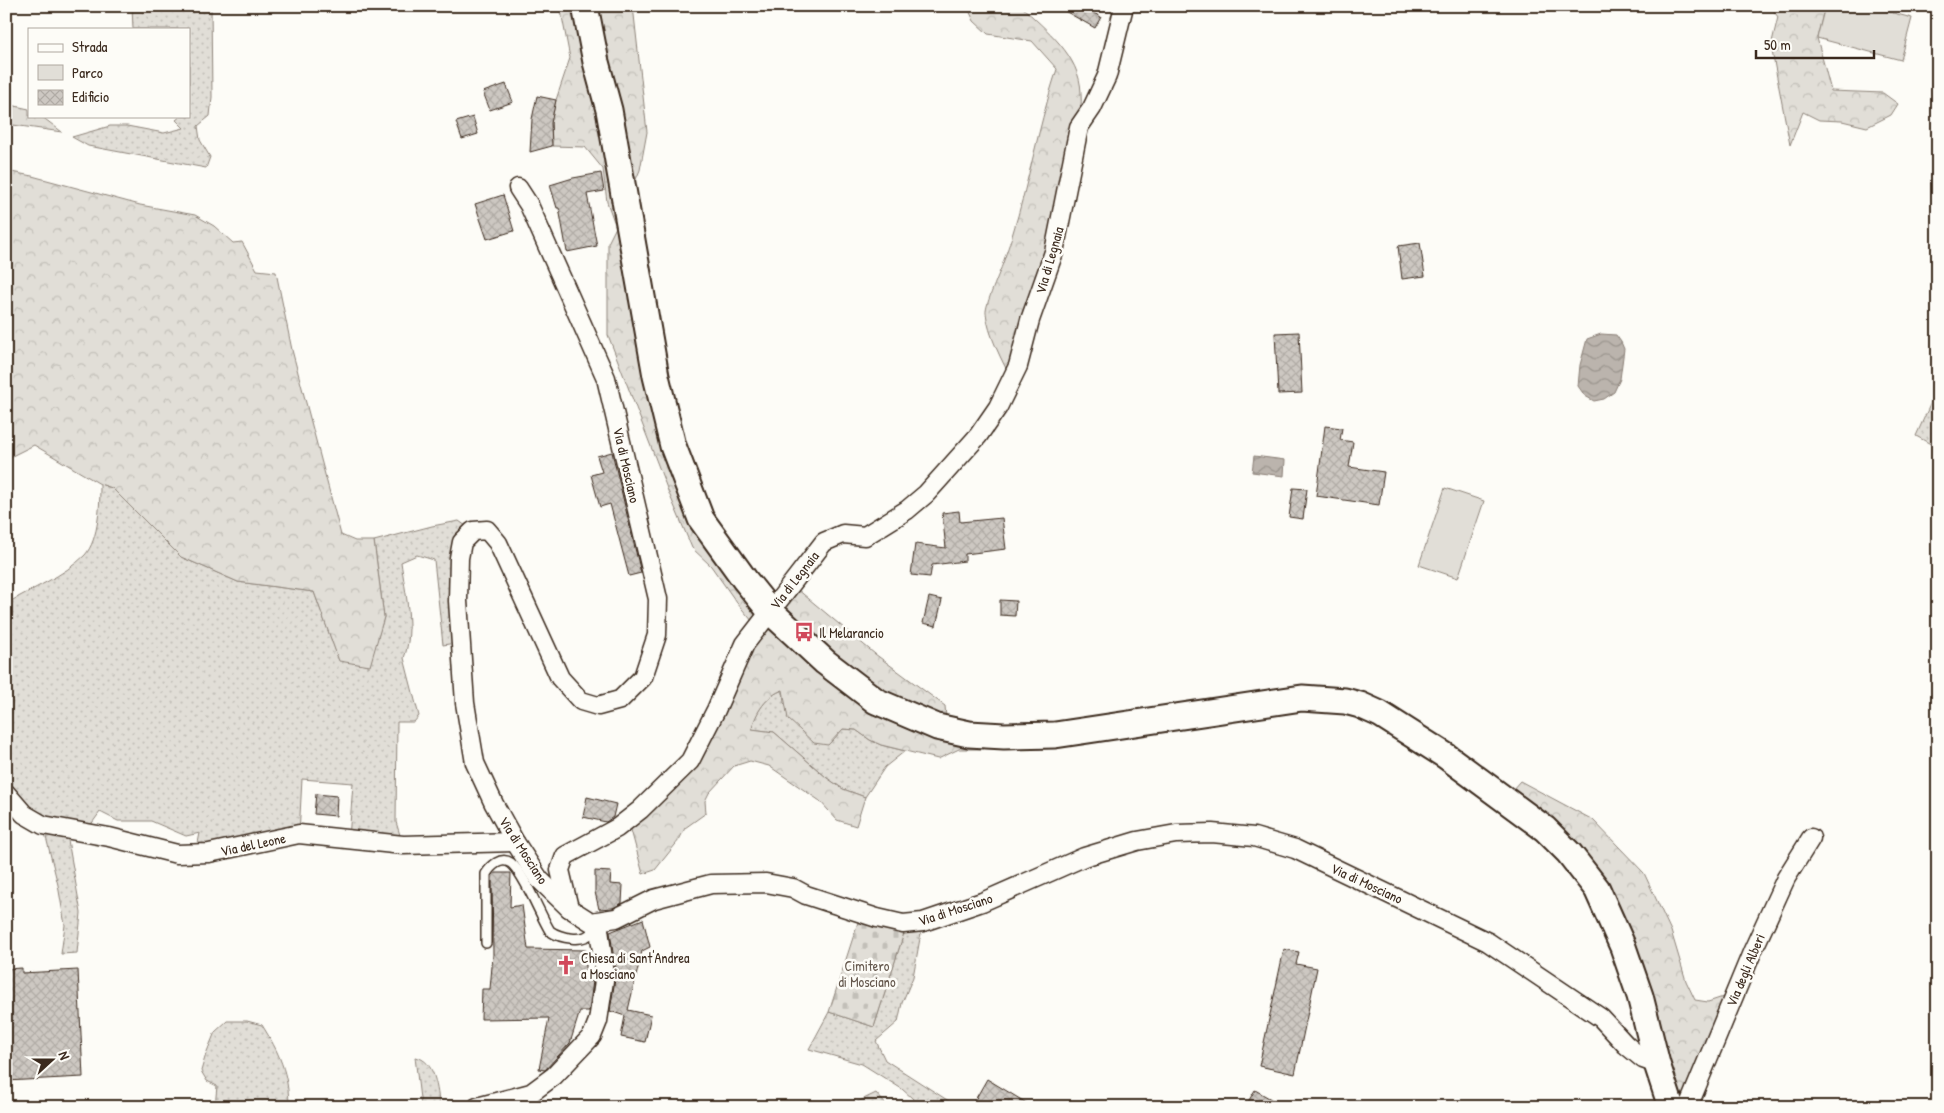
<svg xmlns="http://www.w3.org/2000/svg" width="1944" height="1113" font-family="'Patrick Hand',sans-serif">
	<defs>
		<pattern id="grass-dots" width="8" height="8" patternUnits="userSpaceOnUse" patternTransform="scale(1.25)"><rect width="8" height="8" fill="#e1ded7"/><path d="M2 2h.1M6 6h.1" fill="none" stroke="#c2bfb8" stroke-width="1.8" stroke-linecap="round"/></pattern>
		<pattern id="forest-crowns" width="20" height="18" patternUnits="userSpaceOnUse" patternTransform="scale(1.25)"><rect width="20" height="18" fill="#e1ded7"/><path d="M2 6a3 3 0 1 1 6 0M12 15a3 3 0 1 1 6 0" fill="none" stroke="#c2bfb8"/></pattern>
		<pattern id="cemetery-stones" width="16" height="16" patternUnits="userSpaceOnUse" patternTransform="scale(1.25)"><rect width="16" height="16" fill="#e1ded7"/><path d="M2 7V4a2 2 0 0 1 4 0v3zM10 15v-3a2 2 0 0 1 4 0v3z" fill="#c2bfb8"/></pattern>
		<pattern id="water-waves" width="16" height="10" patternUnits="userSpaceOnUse" patternTransform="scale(1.25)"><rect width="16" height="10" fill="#bbb4ad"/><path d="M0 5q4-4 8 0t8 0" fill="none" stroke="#99938c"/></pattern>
		<pattern id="building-cross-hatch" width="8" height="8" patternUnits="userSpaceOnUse" patternTransform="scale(1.25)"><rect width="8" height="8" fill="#cdc8c2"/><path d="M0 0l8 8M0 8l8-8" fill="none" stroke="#b1aca6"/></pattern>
	</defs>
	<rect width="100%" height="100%" fill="#fdfcf7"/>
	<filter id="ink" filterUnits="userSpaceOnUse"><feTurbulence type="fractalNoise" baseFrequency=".02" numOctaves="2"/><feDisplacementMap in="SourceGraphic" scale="10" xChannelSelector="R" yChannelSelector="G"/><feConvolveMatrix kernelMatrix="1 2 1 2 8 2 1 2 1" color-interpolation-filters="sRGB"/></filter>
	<g filter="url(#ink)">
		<!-- grass -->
		<g fill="url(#grass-dots)" stroke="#8e847a">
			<polygon points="132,6 211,6 212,97 210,116 198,126 200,140 210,157 206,168 88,146 72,137 110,126 127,126 164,133 184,128 176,120 181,116 189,116 189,29 133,29"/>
			<polygon points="1933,398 1938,401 1938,448 1916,436"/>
			<path d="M100 484 112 488 181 557 238 582 314 592 339 660 369 666 384 617 374 541 432 526 459 521 473 531 462 542 461 642 443 645 434 560 417 555 401 562C405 592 415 629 404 658L419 716 414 722H397L396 822 403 845 349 839 353 783 302 779 299 834 196 853 200 833 186 836 151 821H118L100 812 85 833 66 829 81 913 77 953 61 954 65 925 58 885 43 825 6 793V604C32 588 63 577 85 555 99 539 100 504 100 484Z"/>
			<path d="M783 690 784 703 828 745 843 729 856 730 870 740 881 745 905 751 885 767 865 797 843 789 827 778 774 732 751 729C755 713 767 695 783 690Z"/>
			<polygon points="923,922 913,977 902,1003 898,1022 876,1041 885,1060 958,1107 922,1107 902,1089 862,1064 809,1049 829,1012 874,1027 904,933"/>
			<path d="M227 1021H247L262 1025C279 1052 289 1074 289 1107H215L217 1086 207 1081 201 1071 206 1054 215 1032Z"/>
			<path d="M415 1057C436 1060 437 1090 440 1107H421Z"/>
			<polygon points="876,1093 888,1107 847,1107"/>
		</g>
		<!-- forest -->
		<g fill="url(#forest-crowns)" stroke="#8e847a">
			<path d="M560 6H633L647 132 640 170 626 203 701 519 770 611 791 584 875 654 945 706 947 729 986 735 983 749H959L938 759 881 745 870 740 856 730 843 729 828 745 814 743 788 719 783 690C767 695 755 713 752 729L774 732 827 778 843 789 865 797 856 826 837 820 820 801 769 766 750 761 734 766 709 793 705 801 706 813 685 828 679 840 655 870 643 874 628 819 690 761 758 628 737 603 711 566 692 548 668 491 608 335V243L616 227 607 202 603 169 585 147 552 146 551 123 556 100 570 58Z"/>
			<path d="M967 6H1021C1046 30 1080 55 1081 93 1082 104 1080 116 1079 127L1012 380C1002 361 988 334 986 313 985 305 1000 272 1003 263 1026 200 1036 133 1057 69L1032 41 988 34 974 21Z"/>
			<polygon points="1770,6 1825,6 1817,38 1831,91 1883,93 1898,104 1891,115 1867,127 1842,121 1819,120 1803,112 1790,145 1771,46 1778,17"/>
			<polygon points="6,104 29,109 29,116 41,116 62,132 6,124"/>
			<polygon points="6,171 32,176 140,205 195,215 214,226 233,243 242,242 257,270 276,272 292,350 341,535 355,541 374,541 384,617 370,666 339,661 314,592 238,582 181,557 112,488 100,484 34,445 6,459"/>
			<polygon points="1520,781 1593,820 1644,873 1671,931 1686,981 1695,1000 1708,1002 1735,993 1689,1102 1671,1107 1597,889 1504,799"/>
		</g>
		<!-- cemetery -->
		<polygon fill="url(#cemetery-stones)" stroke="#8e847a" points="859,919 904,933 874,1027 829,1012"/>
		<!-- park -->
		<g fill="#e1ded7" stroke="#8e847a">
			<polygon points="1825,6 1867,6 1912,18 1901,60 1817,38"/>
			<polygon points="1445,488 1484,501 1458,578 1419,565"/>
		</g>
		<!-- water -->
		<g fill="url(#water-waves)" stroke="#887d74">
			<polygon points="1601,334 1616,335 1621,342 1624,349 1620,379 1614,392 1604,399 1594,401 1585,396 1578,386 1580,365 1587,339"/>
			<polygon points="1254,456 1285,460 1284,476 1252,472"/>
		</g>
		<!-- building -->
		<g fill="url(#building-cross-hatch)" stroke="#3b2a1e">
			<polygon points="1056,6 1081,6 1101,17 1095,28"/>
			<polygon points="506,84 513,102 490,110 483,92"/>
			<polygon points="537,96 556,100 551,123 552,146 530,152 532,119"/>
			<polygon points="473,117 478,134 462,139 456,122"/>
			<polygon points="601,173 604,191 587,194 597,246 567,252 559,208 557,208 550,185 573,178"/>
			<polygon points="503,195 514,231 487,239 475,204"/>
			<polygon points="1420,243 1425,276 1402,279 1398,246"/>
			<polygon points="1299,332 1302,393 1278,394 1275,333"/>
			<polygon points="1325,426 1342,428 1340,440 1353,442 1349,467 1384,472 1379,505 1316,496"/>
			<polygon points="612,452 641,573 629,576 610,504 600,507 591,475 602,472 597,456"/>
			<polygon points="1293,488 1307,489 1303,519 1289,517"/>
			<polygon points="959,511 960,522 1002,518 1006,549 965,554 965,561 932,565 930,577 911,575 915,544 946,548 942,513"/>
			<polygon points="929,597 942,600 936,626 923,623"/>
			<polygon points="1000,600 1016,601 1015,616 1000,615"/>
			<polygon points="316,794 337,796 336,816 314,814"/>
			<polygon points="587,797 616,804 613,817 606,822 583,817"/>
			<polygon points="595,871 611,872 610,884 623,885 622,903 613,908 599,909 595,892"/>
			<polygon points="495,873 511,873 510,907 522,905 528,949 586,950 586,981 593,981 589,1011 580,1011 570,1043 545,1070 539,1069 549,1018 481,1019 482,989 490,989 493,955 492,876"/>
			<polygon points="643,919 650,947 642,951 628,1010 651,1015 645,1042 621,1037 625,1016 610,1011 616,973 610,932"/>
			<polygon points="1284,949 1299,952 1296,964 1317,968 1295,1074 1259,1066"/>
			<polygon points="22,968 22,973 78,970 83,1077 6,1081 6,969"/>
			<polygon points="987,1079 1033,1107 971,1107"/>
			<polygon points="1255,1090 1285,1107 1245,1107"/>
		</g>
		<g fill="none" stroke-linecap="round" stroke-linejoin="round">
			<defs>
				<path id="lane" d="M486 943V874C491 866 501 856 511 863 524 873 540 915 550 931 560 938 584 943 592 932L591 922"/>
				<g id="street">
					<polyline points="518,188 529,205 606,378 658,599 657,635 643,677 620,700 598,706 581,701 560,678 498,543 487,530 473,531 462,542 459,558 458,601 465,703 475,763 494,804 515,842 539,879 569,908 591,922 616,918 654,899 711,884 766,883 793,888 806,895 877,918 903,924 923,922 982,902 1084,857 1137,841 1176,834 1212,833 1254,837 1295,849 1488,942 1601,1018 1626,1045 1643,1059 1657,1064"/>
					<polyline points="6,793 24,814 43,825 109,837 177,854 209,853 299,834 403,845 515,842"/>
					<polyline points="569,908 560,870 565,856 617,828 640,810 690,761 716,710 745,644 824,542 843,534 865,536 907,510 926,494 978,436 998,407 1018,366 1030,320 1054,252 1079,127 1092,108 1107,76 1124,6"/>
					<polyline points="477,1107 531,1093 554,1076 592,1036 598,1021 605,974 598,922"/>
					<polyline points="1688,1107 1753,950 1786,878 1811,838"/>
				</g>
				<polyline id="secondary" points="585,6 596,62 609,110 656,376 673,446 701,519 745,580 770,611 825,662 876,701 937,727 969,734 1004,736 1055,735 1302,698 1345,701 1360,705 1380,714 1446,756 1545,829 1569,853 1597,889 1623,947 1640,996 1657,1064 1671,1107"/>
			</defs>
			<!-- lane casing -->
			<use href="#lane" stroke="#3b2a1e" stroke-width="12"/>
			<!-- street casing -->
			<use href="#street" stroke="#3b2a1e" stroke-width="21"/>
			<!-- secondary casing -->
			<use href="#secondary" stroke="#3b2a1e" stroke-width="29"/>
			<!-- lane -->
			<use href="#lane" stroke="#fdfcf7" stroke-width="9"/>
			<!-- street -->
			<use href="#street" stroke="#fdfcf7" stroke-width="18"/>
			<!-- secondary -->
			<use href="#secondary" stroke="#fdfcf7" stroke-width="25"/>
		</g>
	</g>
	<!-- icons -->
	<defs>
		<symbol id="bus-bare" viewBox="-9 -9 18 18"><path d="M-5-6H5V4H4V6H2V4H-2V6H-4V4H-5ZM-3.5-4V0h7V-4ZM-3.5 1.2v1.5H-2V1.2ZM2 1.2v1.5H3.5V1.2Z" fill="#d1495b" stroke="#fdfcf7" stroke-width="2.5" paint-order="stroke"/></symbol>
		<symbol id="church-bare" viewBox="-9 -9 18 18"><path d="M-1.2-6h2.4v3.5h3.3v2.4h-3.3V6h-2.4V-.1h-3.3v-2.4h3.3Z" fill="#d1495b" stroke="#fdfcf7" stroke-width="2.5" paint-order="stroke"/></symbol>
	</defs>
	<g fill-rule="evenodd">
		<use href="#bus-bare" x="790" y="618" width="28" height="28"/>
		<use href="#church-bare" x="552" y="951" width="28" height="28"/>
	</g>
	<g text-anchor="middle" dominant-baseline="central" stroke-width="5" stroke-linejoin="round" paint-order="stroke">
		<!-- street labels -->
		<g font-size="14" fill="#3b2a1e" stroke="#fdfcf7">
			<text transform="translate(1049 260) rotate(-74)">Via di Legnaia</text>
			<text transform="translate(627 465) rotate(77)">Via di Mosciano</text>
			<text transform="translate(794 580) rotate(-52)">Via di Legnaia</text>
			<text transform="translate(253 844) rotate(-12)">Via del Leone</text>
			<text transform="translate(524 850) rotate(57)">Via di Mosciano</text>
			<text transform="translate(1367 883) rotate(25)">Via di Mosciano</text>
			<text transform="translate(955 909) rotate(-18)">Via di Mosciano</text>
			<text transform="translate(1745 970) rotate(-67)">Via degli Alberi</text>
		</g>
		<!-- poi labels -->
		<g font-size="14" fill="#3b2a1e" stroke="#fdfcf7" text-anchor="start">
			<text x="819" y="632">Il Melarancio</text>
			<text x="581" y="957">Chiesa di Sant'Andrea<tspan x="581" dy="16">a Mosciano</tspan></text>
		</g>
		<!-- park labels -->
		<g font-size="14" fill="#64574c" stroke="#fdfcf7">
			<text x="867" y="965">Cimitero<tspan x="867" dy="16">di Mosciano</tspan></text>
		</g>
	</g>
	<!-- margin -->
	<rect width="1944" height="1113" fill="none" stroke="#fdfcf7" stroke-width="25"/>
	<rect x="12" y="12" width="1919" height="1088" fill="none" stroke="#3b2a1e" stroke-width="2" filter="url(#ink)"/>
	<!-- legend -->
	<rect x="28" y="28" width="162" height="90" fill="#fdfcf7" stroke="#afa8a0"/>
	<rect x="38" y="44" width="25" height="8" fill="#fdfcf7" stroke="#afa8a0"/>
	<text x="72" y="52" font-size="15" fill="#3b2a1e">Strada</text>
	<rect x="38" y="65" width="25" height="15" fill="#e1ded7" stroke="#afa8a0"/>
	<text x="72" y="78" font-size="15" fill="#3b2a1e">Parco</text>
	<rect x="38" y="90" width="25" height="15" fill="url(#building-cross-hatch)" stroke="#afa8a0"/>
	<text x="72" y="102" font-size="15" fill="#3b2a1e">Edificio</text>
	<!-- north arrow -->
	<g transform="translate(52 1060) rotate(69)" stroke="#fdfcf7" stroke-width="4" paint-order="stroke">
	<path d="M0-4L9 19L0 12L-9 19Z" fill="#3b2a1e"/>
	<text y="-8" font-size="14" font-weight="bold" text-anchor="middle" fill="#3b2a1e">N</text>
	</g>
	<!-- scale -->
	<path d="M1756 50v8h118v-8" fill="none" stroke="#3b2a1e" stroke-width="2.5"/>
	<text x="1764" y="50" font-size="15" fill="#3b2a1e" stroke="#fdfcf7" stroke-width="4" paint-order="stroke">50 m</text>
</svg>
